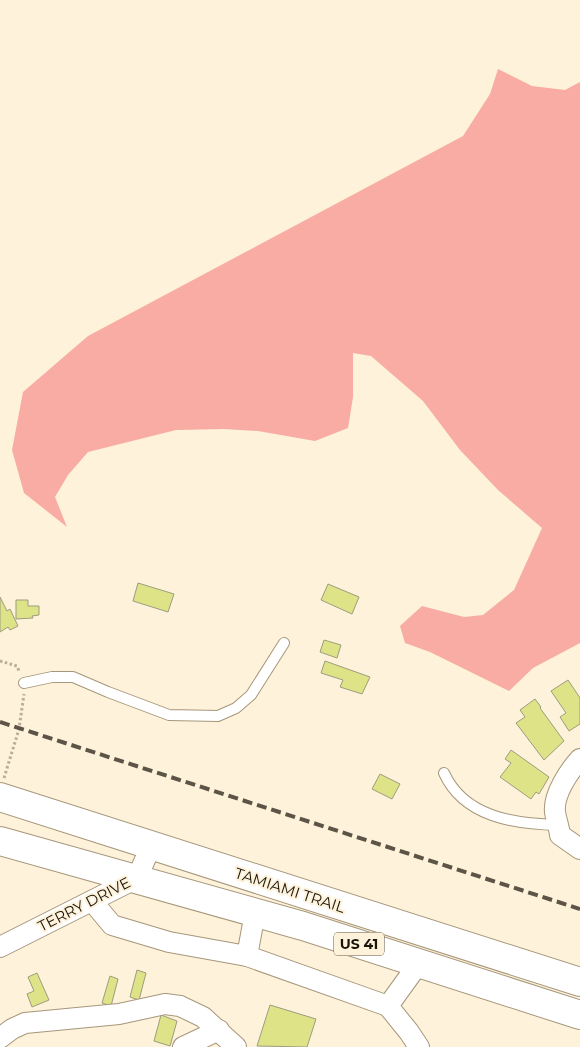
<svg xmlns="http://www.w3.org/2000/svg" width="580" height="1047" font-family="Montserrat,sans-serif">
	<rect width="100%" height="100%" fill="#fff2da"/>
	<!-- forest -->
	<polygon fill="#f8aca3" points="498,69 532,86 565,90 580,82 580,643 533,668 509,691 430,652 405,643 400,626 422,606 464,617 483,615 514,590 542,528 498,490 460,450 423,401 371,356 353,353 353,397 348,428 315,441 258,431 224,429 176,430 88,452 68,475 55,497 67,527 24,493 12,450 23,392 88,336 463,136 490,94"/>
	<!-- building -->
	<g fill="#dfe388" stroke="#9c9d7f">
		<polygon points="138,583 174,594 168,612 133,601"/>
		<polygon points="328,584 359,597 352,614 321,600"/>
		<polygon points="0,597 7,611 10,609 18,626 10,630 8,627 0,632"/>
		<polygon points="16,600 28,600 28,606 39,606 39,615 32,616 33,618 16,619"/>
		<polygon points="324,640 341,645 337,658 320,652"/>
		<polygon points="325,661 370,677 362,694 340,687 343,680 321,673"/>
		<polygon points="568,680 580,698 580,724 569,731 560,717 566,713 551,691"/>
		<polygon points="535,699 541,707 540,708 564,741 544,760 516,723 525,717 520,710"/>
		<polygon points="511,750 549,777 539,794 536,792 531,799 500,777 511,763 505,759"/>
		<polygon points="380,774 400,784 392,799 372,789"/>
		<polygon points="137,970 146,973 139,1000 130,997"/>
		<polygon points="37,973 49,1000 32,1007 27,994 34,991 28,977"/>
		<polygon points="110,976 118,979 111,1006 102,1003"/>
		<polygon points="270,1005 316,1019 307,1047 257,1046"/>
		<polygon points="161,1015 177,1021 170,1046 154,1041"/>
	</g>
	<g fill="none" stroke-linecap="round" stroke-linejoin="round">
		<defs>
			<g id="lane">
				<polyline points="24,683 52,677 73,677 108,692 169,715 218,716 236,708 251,695 284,643"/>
				<path d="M444 773C464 817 514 824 558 825"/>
			</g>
			<g id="street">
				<path d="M580 759C569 771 553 795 555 812 556 819 559 827 560 835L580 849"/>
				<polyline points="92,901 112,925 169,942 247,956"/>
				<polyline points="255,913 247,956 388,1006"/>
				<polyline points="0,947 137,878 151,846"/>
				<polyline points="0,1038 12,1029 25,1023 119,1014 165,1004 180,1006 203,1017 236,1047"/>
				<polyline points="183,1047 219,1030"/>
				<polyline points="419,1047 409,1032 388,1006 419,963"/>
			</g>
			<g id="primary">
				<polyline points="0,797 580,982"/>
				<polyline points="0,841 303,926 580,1015"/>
			</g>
		</defs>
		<!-- lane casing -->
		<use href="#lane" stroke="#a6977b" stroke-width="12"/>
		<!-- street casing -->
		<use href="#street" stroke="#a6977b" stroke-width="22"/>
		<!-- primary casing -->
		<use href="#primary" stroke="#a6977b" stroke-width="30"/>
		<!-- path -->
		<g stroke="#b9ae9a" stroke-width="3" stroke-dasharray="2.5 2.5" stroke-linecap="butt">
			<polyline points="0,661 17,666 19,671"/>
			<polyline points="4,778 19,729 24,694"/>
		</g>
		<!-- lane -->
		<use href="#lane" stroke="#fff" stroke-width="10"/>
		<!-- street -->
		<use href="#street" stroke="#fff" stroke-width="20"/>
		<!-- primary -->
		<use href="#primary" stroke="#fff" stroke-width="28"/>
		<!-- rail -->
		<polyline stroke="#5c5446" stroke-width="4" stroke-dasharray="10 5" stroke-linecap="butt" points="0,722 580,909"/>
	</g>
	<g text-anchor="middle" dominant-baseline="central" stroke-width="4" stroke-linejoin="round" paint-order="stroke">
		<!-- shield labels -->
		<rect fill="#fff2da" stroke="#5f5748" stroke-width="1" x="334" y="932.5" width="50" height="23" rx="4"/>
		<g font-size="14" font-weight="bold" fill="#1a140a">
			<text x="359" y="944">US 41</text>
		</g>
		<!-- street labels -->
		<g font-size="15" fill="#1a140a" stroke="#fff2da">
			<text transform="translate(290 890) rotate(18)">TAMIAMI TRAIL</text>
			<text transform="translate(84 904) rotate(-27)">TERRY DRIVE</text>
		</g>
	</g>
</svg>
